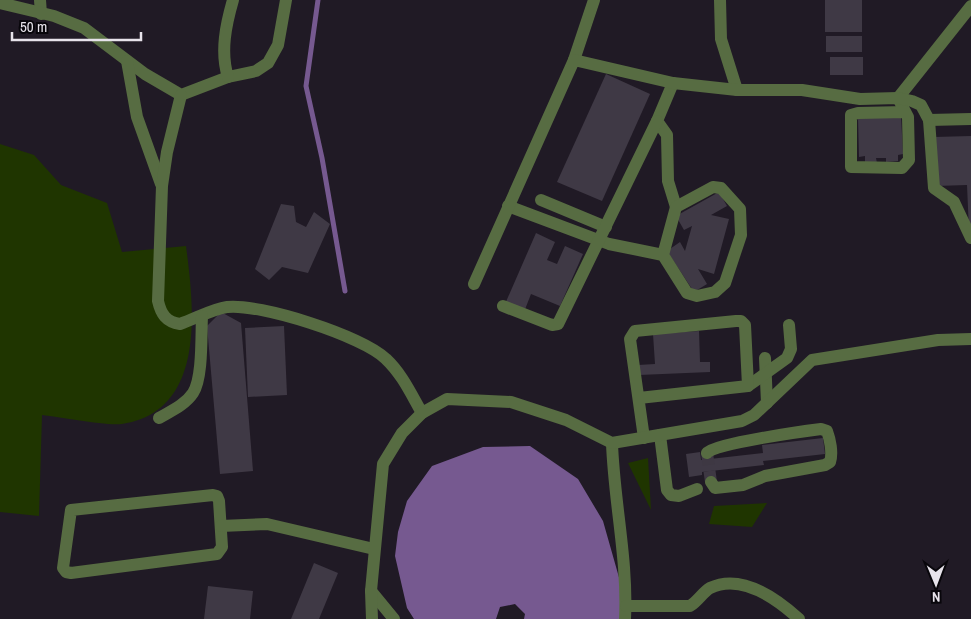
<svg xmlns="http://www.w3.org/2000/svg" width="971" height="619" font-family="'Archivo Narrow',sans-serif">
	<rect width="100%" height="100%" fill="#201a25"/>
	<!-- green -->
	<g fill="#1f3500">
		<path d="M0 144 34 155 61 185 107 203 122 252 186 246C194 307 207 411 122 424 105 426 61 417 42 415L39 516 0 512Z"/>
		<polygon points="648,458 651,510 628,463"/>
		<polygon points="767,503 752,527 709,524 714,506"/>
	</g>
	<!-- water -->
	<polygon fill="#765990" points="530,446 578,479 603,521 622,588 621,619 524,619 525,614 515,604 500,607 496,619 414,619 407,608 395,556 398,532 407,501 432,466 483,447"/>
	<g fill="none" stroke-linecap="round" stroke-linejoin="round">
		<!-- stream -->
		<polyline stroke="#765990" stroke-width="5" points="318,0 306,86 322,158 345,291"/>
	</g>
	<!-- building -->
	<g fill="#3f3945">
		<rect x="825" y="0" width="37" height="32"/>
		<rect x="826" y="36" width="36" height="16"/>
		<rect x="830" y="57" width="33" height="18"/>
		<polygon points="606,74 650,94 602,201 557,182"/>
		<polygon points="901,116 903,154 898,155 898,161 886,162 886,158 876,158 877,163 865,164 865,156 859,157 858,118"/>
		<polygon points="971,136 971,231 969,231 967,185 936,186 934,137"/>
		<polygon points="719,192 727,206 711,215 729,219 714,274 698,269 707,284 694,292 667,251 680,242 685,251 692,226 684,230 676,216"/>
		<polygon points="281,204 294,206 296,222 306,227 314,212 330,224 308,273 282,267 269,280 255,269"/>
		<polygon points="536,233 555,242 547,260 557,264 565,246 583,254 560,306 531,294 524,312 505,304"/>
		<polygon points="221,312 241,323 253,471 220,474 207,326"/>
		<polygon points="284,326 287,395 248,397 245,328"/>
		<polygon points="699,331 700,362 710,362 710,372 639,375 638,365 655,364 653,334"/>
		<polygon points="823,438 825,454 763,461 764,465 702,472 702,475 689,477 686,454 700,452 701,460 763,453 762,445"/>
		<polygon points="314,563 338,573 319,619 291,619"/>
		<polygon points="208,586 253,591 250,619 204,619"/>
	</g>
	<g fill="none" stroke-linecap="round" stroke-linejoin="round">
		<!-- minor-tunnel -->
		<polyline stroke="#3e3843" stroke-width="12" stroke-dasharray="12 6" stroke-linecap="butt" points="707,453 711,482"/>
		<!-- minor -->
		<g stroke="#576c42" stroke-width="12">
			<polyline points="40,0 41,14"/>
			<polyline points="720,0 721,39 737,90"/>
			<polyline points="0,3 54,16 84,28 145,74 181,95 228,77 256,71 268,63 278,45 286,0"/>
			<polyline points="574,60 594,0"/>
			<polyline points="127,61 137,117 161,184"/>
			<path d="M228 77C220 52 226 24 233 0"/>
			<polyline points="673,83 657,121 667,135 668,181 676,207"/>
			<path d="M181 95 167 152 162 186 158 301C161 314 166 322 180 324 195 319 212 309 227 307 259 303 363 336 386 359 402 374 411 394 422 413"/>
			<polyline points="905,112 858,113 851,115 851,167 902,168 909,160 908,117 898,98 971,6"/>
			<polyline points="929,120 971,119"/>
			<polyline points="541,200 606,227"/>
			<polyline points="508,206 609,244 663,255 676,207 713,187 721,188 740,209 741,235 725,283 715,292 697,296 687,293 663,255"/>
			<polyline points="474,284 574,60 673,83 737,90 802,90 860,99 898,98 912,101 921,105 929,120 934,188 954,202 971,238"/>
			<polyline points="503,306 552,325 558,324 657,121"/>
			<polyline points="765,358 767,403"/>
			<polyline points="748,386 787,358 791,349 789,325"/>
			<polyline points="639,398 748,386 745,325 741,321 736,321 635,331 630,339 644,438"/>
			<path d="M159 418C171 411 185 405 193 393 203 378 201 335 202 316"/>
			<polyline points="660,435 667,490 671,495 679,496 697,489"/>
			<path d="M612 443C614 502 628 560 625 619"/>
			<path d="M707 453C712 444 805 431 821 429L827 431C830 439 833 453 830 462L825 465 765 476 743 485 715 488 711 482"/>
			<polygon points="213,495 217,496 219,501 222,547 217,554 71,573 66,572 63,568 71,510"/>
			<polyline points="221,526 267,524 374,549"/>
			<polyline points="371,591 394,619"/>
			<path d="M626 606H690C698 601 703 592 710 588 741 573 777 599 799 619"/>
			<polyline points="372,619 371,591 383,464 402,433 422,413 447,399 511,402 566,420 612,443 742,421 754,415 812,360 938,340 971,339"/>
		</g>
	</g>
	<!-- north arrow -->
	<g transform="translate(936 584) rotate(179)" stroke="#08060b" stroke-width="4" paint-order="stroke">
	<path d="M0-4L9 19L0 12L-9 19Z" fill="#e7e3eb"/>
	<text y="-8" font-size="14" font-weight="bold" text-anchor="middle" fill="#e7e3eb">N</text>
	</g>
	<!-- scale -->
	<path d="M12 32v8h129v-8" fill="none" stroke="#e7e3eb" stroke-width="2.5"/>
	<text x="20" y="32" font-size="15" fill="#e7e3eb" stroke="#08060b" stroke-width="4" paint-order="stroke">50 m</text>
</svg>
